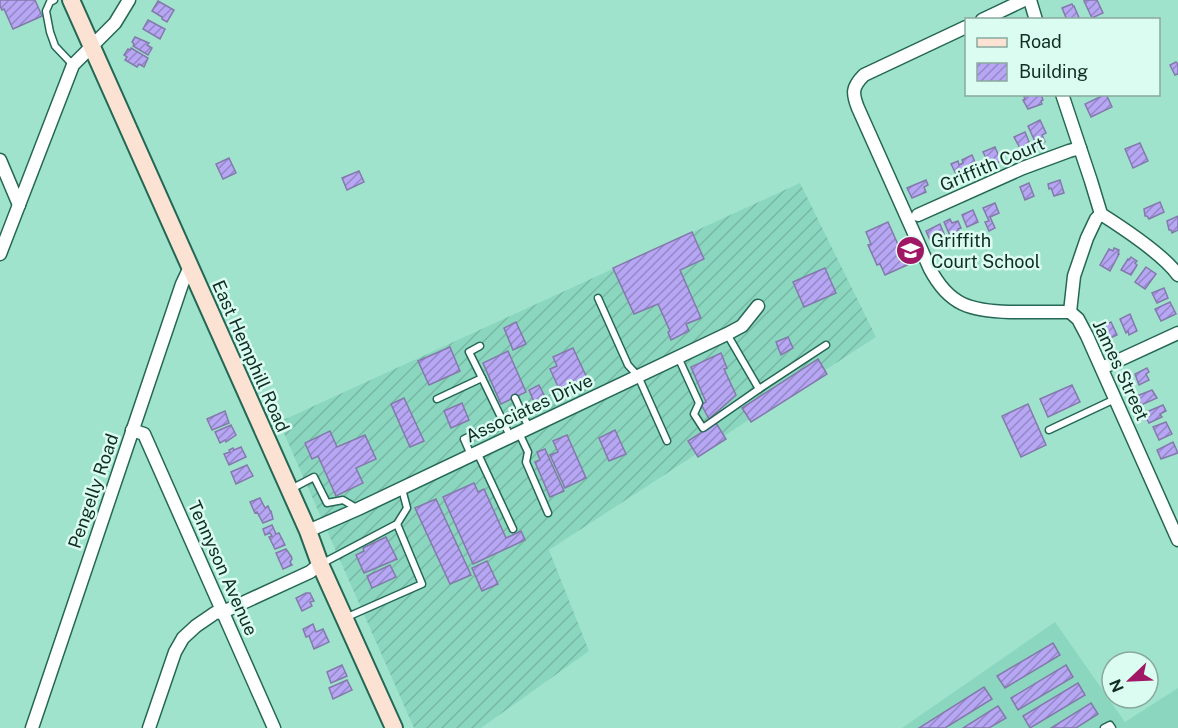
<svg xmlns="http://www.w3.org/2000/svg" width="1178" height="728" font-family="'Public Sans',sans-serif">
	<defs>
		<pattern id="industrial-furrows" width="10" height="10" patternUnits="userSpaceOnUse" patternTransform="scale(1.5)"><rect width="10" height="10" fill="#8bd6bf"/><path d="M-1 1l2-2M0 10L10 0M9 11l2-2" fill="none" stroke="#77b8a4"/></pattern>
		<pattern id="building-hatch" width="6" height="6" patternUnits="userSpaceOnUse" patternTransform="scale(1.5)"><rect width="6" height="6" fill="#b6a6f4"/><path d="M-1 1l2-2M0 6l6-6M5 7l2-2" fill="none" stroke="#9387c5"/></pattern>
	</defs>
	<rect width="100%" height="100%" fill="#a0e3cd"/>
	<!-- built -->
	<polygon fill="#8bd6bf" points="1055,622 1125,722 1178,688 1178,728 902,728"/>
	<!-- industrial -->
	<polygon fill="url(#industrial-furrows)" points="800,183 876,337 549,550 589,651 481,728 414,728 279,422"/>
	<!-- building -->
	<g fill="url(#building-hatch)" stroke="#837aab" stroke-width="1.5">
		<polygon points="0,0 35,0 42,16 13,29 4,9 2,10 0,6"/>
		<polygon points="1087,0 1097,0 1103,13 1092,18 1084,1"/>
		<polygon points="158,1 174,10 167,22 162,19 162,17 152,11"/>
		<polygon points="1072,4 1073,6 1074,6 1080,20 1067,20 1062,8"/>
		<polygon points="148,20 165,29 160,39 143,29"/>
		<polygon points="135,37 149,43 147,45 152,48 148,55 133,46 134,44 132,42"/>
		<polygon points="131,48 148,58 144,67 139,64 137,67 125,60 127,57 124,55 128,49 130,50"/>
		<polygon points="1176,62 1178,64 1178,74 1175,75 1170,65"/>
		<polygon points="1033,94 1041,94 1043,100 1041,101 1042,104 1028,109 1023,100 1025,99 1024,97"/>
		<polygon points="1106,94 1112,107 1091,117 1085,104"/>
		<polygon points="1040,120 1046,133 1042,135 1045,142 1037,146 1028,126"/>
		<polygon points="1025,132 1030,144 1020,148 1014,137"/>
		<polygon points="1140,143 1148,161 1133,168 1125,149"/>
		<polygon points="995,147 1001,161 990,166 983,152"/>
		<polygon points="972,155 978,169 963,175 962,171 956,174 951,164 958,161 959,165 963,163 962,160"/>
		<polygon points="229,158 236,173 223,179 216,164"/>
		<polygon points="359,171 364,182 347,190 342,178"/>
		<polygon points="926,180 928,185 924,187 926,192 912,198 907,188"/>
		<polygon points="1060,180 1064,193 1054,196 1051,188 1049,189 1048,184"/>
		<polygon points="1029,183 1034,196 1025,200 1020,187"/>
		<polygon points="1160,202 1164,212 1149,219 1147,216 1145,216 1144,209"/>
		<polygon points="995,203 999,213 990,217 995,228 989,231 985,222 989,221 983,208"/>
		<polygon points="973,210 978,222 967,227 962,215"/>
		<polygon points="1178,216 1178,230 1172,233 1171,230 1169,230 1167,221"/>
		<polygon points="950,219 952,223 958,221 961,228 958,229 961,235 952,240 944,222"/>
		<polygon points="888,222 907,265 885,275 880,264 877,265 868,245 871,244 866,232"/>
		<polygon points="940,224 945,236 931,242 926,231"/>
		<polygon points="692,232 704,259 680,270 701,318 686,324 689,331 671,340 668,332 670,331 658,304 634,314 613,268"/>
		<polygon points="1114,248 1119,250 1118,254 1119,254 1110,271 1100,265 1109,249 1113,251"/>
		<polygon points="1131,257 1137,261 1135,263 1137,265 1131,275 1121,270 1128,259 1129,260"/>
		<polygon points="1146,267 1156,274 1145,289 1135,282"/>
		<polygon points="825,268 836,293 804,307 793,282"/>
		<polygon points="1164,288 1168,298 1157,303 1152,293"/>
		<polygon points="1170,302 1176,314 1161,321 1155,309"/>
		<polygon points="1130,314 1137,331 1129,335 1128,331 1126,333 1120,319"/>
		<polygon points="516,322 526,344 513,350 504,328"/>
		<polygon points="1111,322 1117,335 1106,340 1101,327"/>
		<polygon points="788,337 793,348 781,355 776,342"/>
		<polygon points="450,347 460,371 429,385 418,361"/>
		<polygon points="573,348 587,378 560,391 550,369 557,366 553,357"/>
		<polygon points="508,351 526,392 501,404 483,363"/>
		<polygon points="721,353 727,368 724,369 736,395 709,419 701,404 706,402 691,367"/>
		<polygon points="818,359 827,374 751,422 742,408"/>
		<polygon points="1147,368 1149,372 1146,374 1149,380 1139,385 1135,374"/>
		<polygon points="539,385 545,397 534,402 529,390"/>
		<polygon points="1072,385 1080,402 1048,417 1040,399"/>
		<polygon points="1152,390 1157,398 1141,405 1137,396"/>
		<polygon points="404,398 424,441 410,447 391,404"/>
		<polygon points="462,403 469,420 451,428 444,411"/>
		<polygon points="1028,404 1046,445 1021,457 1002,416"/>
		<polygon points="1163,405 1166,411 1160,414 1162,417 1149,423 1147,419 1145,420 1142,414"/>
		<polygon points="225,411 229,423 212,430 207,419"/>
		<polygon points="1166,422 1172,434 1159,440 1153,427"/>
		<polygon points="716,423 726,439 698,457 688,441"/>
		<polygon points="231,425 236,435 226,442 225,440 220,443 215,432"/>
		<polygon points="615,430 626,454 609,461 599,438"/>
		<polygon points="330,431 337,447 365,435 376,459 356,468 363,483 336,496 318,456 312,459 305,443"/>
		<polygon points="567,435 586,478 565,488 550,455 558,452 553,441"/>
		<polygon points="1173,442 1178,453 1161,459 1157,450"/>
		<polygon points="241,447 246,457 229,465 224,454 230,452 229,450 233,448 234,450"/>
		<polygon points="545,449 564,491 550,497 535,462 540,460 537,452"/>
		<polygon points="247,465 253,476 236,484 231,472"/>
		<polygon points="474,483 478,492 484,489 506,538 521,531 525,540 473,564 443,497"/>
		<polygon points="260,498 265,508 268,506 270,511 271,511 273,519 263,523 257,512 255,513 250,502"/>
		<polygon points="436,499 471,575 450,584 415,508"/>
		<polygon points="272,525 276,534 279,533 285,545 275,549 269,537 272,536 270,533 265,535 263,529"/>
		<polygon points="386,537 397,559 364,573 356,555 364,551 363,548"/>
		<polygon points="286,549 291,556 290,556 291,556 292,559 290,562 292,565 283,569 276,553"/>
		<polygon points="487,561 498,584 482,591 472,568"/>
		<polygon points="390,565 396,577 372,588 367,576"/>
		<polygon points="306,593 310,593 314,601 310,602 312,606 302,611 296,598"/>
		<polygon points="313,624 316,632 323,629 329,642 314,649 309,636 306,637 303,629"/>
		<polygon points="1053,643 1060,655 1005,688 997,676"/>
		<polygon points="342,665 347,676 331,683 327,672"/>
		<polygon points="1066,665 1073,677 1018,710 1011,698"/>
		<polygon points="347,680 352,690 333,699 329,688"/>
		<polygon points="1078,683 1085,695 1030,728 1023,716"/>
		<polygon points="984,687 992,699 945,728 919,728"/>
		<polygon points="1091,703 1098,714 1076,728 1051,728"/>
		<polygon points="998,706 1006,718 989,728 963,728"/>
	</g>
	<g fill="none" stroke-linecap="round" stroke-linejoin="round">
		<defs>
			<g id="lane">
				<polyline points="54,0 50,2 46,11 50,32 55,46 73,65"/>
				<polyline points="598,298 628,365 638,376 667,441"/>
				<polyline points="727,334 759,389 826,345"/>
				<polyline points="480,346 469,352 482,378"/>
				<polyline points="678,357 699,403 694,414 703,428 759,389"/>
				<polyline points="515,398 529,428"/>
				<polyline points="437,399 482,378 510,436"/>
				<polyline points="1049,430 1115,399"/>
				<polyline points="519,433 528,452 526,462 548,513"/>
				<polyline points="477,452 513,529"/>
				<polyline points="471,455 464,439 502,421"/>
				<polyline points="291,489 314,477 327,503 343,500 358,509"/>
				<polyline points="321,564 397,524 407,508 402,489"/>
				<polyline points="345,618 422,584 397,524"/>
				<polyline points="1104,728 1110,725 1112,728"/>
			</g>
			<g id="street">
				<polyline points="1030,0 1036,20"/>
				<polyline points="982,20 1024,0"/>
				<path d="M966 27 864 75C852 87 852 93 858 108L930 269C949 305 970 311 1010 312 1030 312 1050 312 1070 312"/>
				<path d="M1062 94 1091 181 1101 214C1123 228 1163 254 1178 275"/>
				<polyline points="0,160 19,205"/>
				<polyline points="1101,214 1096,219 1087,238 1074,276 1070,312 1078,319 1087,336 1178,540"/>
				<polyline points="918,215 1023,168 1069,151 1080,148"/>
				<polyline points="0,254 73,65 115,23 129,0"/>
				<polyline points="1102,368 1178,333"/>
				<polyline points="132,430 144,434 274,728"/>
				<polyline points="308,531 358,509 727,334 742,326 758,306"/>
				<polyline points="32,728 182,284 190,267"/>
				<polyline points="149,728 175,652 183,638 196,626 215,613 223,612 310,572 320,564"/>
			</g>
			<polyline id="secondary" points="71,0 308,531 320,564 394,728"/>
		</defs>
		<!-- lane casing -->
		<use href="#lane" stroke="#246755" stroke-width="9"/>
		<!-- street casing -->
		<use href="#street" stroke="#246755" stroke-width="15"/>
		<!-- secondary casing -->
		<use href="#secondary" stroke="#246755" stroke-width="20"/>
		<!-- lane -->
		<use href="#lane" stroke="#fff" stroke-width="6"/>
		<!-- street -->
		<use href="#street" stroke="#fff" stroke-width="12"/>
		<!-- secondary -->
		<use href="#secondary" stroke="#fbe2d2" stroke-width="16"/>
	</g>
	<!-- icons -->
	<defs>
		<symbol id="school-disc" viewBox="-11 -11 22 22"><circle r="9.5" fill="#a01865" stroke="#dbfcf0"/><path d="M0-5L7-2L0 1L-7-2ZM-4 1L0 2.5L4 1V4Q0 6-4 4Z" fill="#fff"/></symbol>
	</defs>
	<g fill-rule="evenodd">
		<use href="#school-disc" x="894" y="234" width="33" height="33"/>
	</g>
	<g text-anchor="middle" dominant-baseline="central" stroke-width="5" stroke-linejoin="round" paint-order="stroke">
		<!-- street labels -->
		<g font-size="18" fill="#102c24" stroke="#dbfcf0">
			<text transform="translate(992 164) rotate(-23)">Griffith Court</text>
			<text transform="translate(251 356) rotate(66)">East Hemphill Road</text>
			<text transform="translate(1121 370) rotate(65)">James Street</text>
			<text transform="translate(529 408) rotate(-25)">Associates Drive</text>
			<text transform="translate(93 491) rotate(-71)">Pengelly Road</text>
			<text transform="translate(223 568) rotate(66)">Tennyson Avenue</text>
		</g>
		<!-- poi labels -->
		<g font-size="18" fill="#102c24" stroke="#dbfcf0" text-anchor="start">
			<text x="931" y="240">Griffith<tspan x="931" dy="21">Court School</tspan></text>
		</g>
	</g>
	<!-- legend -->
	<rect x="965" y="18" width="195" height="78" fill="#dbfcf0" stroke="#8aa99e" stroke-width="1.5"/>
	<rect x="977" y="38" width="30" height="9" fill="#fbe2d2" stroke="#8aa99e" stroke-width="1.5"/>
	<text x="1019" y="48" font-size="18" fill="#102c24">Road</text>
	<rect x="977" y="63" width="30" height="18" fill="url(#building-hatch)" stroke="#8aa99e" stroke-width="1.5"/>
	<text x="1019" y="78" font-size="18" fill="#102c24">Building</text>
	<!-- north arrow -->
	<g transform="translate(1130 680) rotate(247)"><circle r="28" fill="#dbfcf0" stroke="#8aa99e" stroke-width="1.5"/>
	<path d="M0-4.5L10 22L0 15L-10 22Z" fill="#a01865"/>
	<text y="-9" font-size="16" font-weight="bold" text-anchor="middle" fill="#102c24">N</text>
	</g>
</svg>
